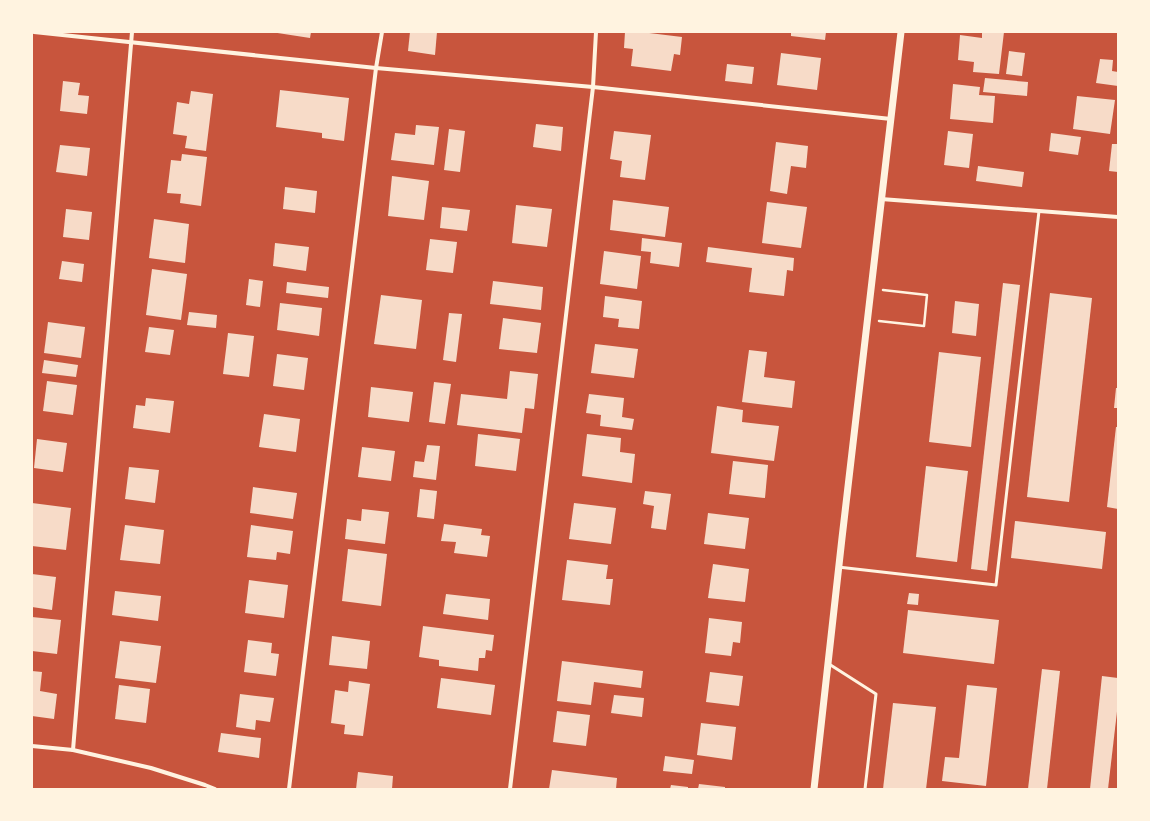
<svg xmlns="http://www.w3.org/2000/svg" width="1150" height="821" font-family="'Libre Baskerville',serif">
	<rect width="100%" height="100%" fill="#c8553d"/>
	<!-- building -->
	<g fill="#f7dbc8">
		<polygon points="271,32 311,32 310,38"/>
		<polygon points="410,32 437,32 435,55 408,51"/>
		<polygon points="625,32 641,32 682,37 680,55 674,54 671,71 631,66 633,49 624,48"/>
		<polygon points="791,32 826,32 825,40 791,36"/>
		<polygon points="982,32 1004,32 999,74 973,72 974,62 958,60 960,35 982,38"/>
		<polygon points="1009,51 1025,53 1022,76 1006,74"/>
		<polygon points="781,53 821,58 817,90 777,85"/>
		<polygon points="1100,59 1113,60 1112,71 1118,72 1118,86 1096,83"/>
		<polygon points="727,64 754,67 752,84 725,81"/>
		<polygon points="985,78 1028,82 1027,96 983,92"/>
		<polygon points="63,81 80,83 78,95 89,96 87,114 60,111"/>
		<polygon points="953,84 980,87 979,95 995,96 993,123 950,119"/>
		<polygon points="280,90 349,98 344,141 322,138 322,133 276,127"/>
		<polygon points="191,91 213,94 206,151 185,148 187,136 173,134 177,102 189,104"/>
		<polygon points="1077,96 1115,100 1110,134 1073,129"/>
		<polygon points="536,124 563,127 561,151 533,147"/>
		<polygon points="416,125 439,127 434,165 391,160 395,133 415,135"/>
		<polygon points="449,129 465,131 460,172 444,170"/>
		<polygon points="614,131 651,135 645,180 620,177 622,161 610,159"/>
		<polygon points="948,131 973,134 969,168 944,165"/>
		<polygon points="1051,133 1081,137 1078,155 1049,151"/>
		<polygon points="776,142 808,146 806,168 791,166 787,194 770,191"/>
		<polygon points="1112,144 1118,144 1118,172 1109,171"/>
		<polygon points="60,145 90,148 87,176 56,172"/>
		<polygon points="182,154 207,157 201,206 180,203 181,194 167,193 171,160 181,161"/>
		<polygon points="978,166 1024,172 1022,187 976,181"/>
		<polygon points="392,176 429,181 424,220 388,216"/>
		<polygon points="285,187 317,191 315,213 283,209"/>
		<polygon points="613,200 669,207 665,237 610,230"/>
		<polygon points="767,202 807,207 801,248 762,243"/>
		<polygon points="516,205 552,209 547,247 512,243"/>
		<polygon points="442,207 470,210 467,231 440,228"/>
		<polygon points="66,209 92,212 89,240 63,237"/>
		<polygon points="154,219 189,224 185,263 149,258"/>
		<polygon points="642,238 682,243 679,267 650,263 651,252 641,251"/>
		<polygon points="430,239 457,242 453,273 426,270"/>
		<polygon points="275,243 309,247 306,271 273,266"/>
		<polygon points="708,247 794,258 793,271 787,270 784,296 749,292 752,268 706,262"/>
		<polygon points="604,251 641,256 637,289 600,284"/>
		<polygon points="62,261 84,264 82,282 59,279"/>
		<polygon points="152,269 187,274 181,320 146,315"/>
		<polygon points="249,279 263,281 260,307 246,305"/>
		<polygon points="493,281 543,287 541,310 490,304"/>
		<polygon points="287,282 329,287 328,298 286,293"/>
		<polygon points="1003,283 1020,285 987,571 971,569"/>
		<polygon points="1050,293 1092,298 1069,502 1027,497"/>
		<polygon points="381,295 422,300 416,349 374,344"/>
		<polygon points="605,296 642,301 639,329 618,327 619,319 603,317"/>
		<polygon points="955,301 979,304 976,336 952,333"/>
		<polygon points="280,303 322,308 319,336 277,330"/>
		<polygon points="189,312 217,315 216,328 187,325"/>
		<polygon points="449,313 462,314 456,362 443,360"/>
		<polygon points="503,318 541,323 537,353 499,349"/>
		<polygon points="48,322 85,327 81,358 44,353"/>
		<polygon points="149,327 174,330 170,355 145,352"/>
		<polygon points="228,333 254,336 249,377 223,374"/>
		<polygon points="595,344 638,349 634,378 591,373"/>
		<polygon points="749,350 767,352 764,377 795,381 792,408 742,402"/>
		<polygon points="939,352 981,357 971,447 929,442"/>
		<polygon points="277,354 308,358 304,390 273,386"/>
		<polygon points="44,360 78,365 76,377 42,373"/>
		<polygon points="510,371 538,374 534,409 525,408 522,433 457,425 461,394 507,399"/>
		<polygon points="47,381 77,385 73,415 43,411"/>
		<polygon points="434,382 451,384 445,424 429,422"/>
		<polygon points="371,387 413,392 409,422 368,417"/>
		<polygon points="1116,388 1118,388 1118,408 1114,408"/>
		<polygon points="589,394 624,398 622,417 634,419 632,430 600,426 601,415 586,413"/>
		<polygon points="146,398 174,401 170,433 133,428 136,405 145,406"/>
		<polygon points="717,406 743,410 742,422 779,426 774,461 711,453"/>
		<polygon points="264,414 300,419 296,452 259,447"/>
		<polygon points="1116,427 1118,427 1118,509 1107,507"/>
		<polygon points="478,434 520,439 516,471 475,466"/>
		<polygon points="587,434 621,438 620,452 635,454 632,483 582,476"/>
		<polygon points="37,439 67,443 63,472 34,468"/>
		<polygon points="427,445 440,446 436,480 413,477 415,461 424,462"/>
		<polygon points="362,447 395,451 391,481 358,477"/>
		<polygon points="733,461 768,465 765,498 729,494"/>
		<polygon points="926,466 968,471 957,562 916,557"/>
		<polygon points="129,467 159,470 155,503 125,499"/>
		<polygon points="253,487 297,493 293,519 250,513"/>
		<polygon points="420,489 437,491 434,519 417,517"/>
		<polygon points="645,491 671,494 666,530 651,528 654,506 643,504"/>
		<polygon points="32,503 71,508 66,550 32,546"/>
		<polygon points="574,503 616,508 611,544 569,539"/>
		<polygon points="362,509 389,512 385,544 345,539 347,519 361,521"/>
		<polygon points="708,513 749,518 745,549 704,544"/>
		<polygon points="1015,521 1106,532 1102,569 1011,558"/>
		<polygon points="444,524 482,529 481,535 490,536 487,557 454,553 456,542 441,541"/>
		<polygon points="125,525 164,530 160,564 120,560"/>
		<polygon points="251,525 293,531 290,554 277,552 276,560 247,557"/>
		<polygon points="348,549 387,554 381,606 342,601"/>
		<polygon points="567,560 608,565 606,579 613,579 610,605 562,600"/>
		<polygon points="713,564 749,569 745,602 708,598"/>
		<polygon points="32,574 56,577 52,610 32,607"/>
		<polygon points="249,580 288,585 284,618 245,613"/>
		<polygon points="115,591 161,596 158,621 112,615"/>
		<polygon points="909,593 919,594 918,605 907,604"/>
		<polygon points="446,594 490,599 488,620 443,614"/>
		<polygon points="908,610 999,620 994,664 903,653"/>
		<polygon points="32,617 61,620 57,654 32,651"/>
		<polygon points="709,618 742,622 740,643 733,642 731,656 705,653"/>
		<polygon points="423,626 494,635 492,651 486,650 485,658 479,658 478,671 439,666 439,660 419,657"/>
		<polygon points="332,636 370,641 367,669 329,665"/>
		<polygon points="248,640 272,643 271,653 279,654 276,676 244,672"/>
		<polygon points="120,641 161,646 156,683 115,678"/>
		<polygon points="562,661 643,671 641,688 594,682 591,705 557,701"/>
		<polygon points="1042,669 1060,671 1047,789 1028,789"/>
		<polygon points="32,671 42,672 40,691 57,694 54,719 32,716"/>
		<polygon points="710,672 743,676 739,706 706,702"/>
		<polygon points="1102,676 1118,678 1118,703 1108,789 1090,789"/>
		<polygon points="441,678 495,685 491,715 437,708"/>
		<polygon points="349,681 370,684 363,736 344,734 345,725 331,723 335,690 348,692"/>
		<polygon points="119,685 150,689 146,723 115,719"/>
		<polygon points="967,685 997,688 986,786 942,781 945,757 959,758"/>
		<polygon points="240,694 274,698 270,722 256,720 255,730 236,727"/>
		<polygon points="614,695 644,698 642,717 611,713"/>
		<polygon points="893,703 936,707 926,789 883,789"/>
		<polygon points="557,711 590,715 586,746 553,742"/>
		<polygon points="701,723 736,727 732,760 697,755"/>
		<polygon points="221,733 261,738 259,758 218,752"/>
		<polygon points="665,756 694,760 692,774 663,771"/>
		<polygon points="552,770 617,778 616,789 549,789"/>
		<polygon points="358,772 393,776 392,789 356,789"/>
		<polygon points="699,784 725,787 725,789 698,789"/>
		<polygon points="671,785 688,787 688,789 670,789"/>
	</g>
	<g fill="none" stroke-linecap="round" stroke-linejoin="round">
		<!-- path -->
		<polyline stroke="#fff3e0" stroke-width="2.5" points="879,321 924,326 927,295 883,290"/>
		<!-- service -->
		<g stroke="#fff3e0" stroke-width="3">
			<polyline points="838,567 996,585 1039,211"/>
			<polyline points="829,664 876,694 865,789"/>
		</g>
		<!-- minor -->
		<g stroke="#fff3e0" stroke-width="4">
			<polyline points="34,32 376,68 593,87 891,119"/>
			<polyline points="881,199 1118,217"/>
			<polyline points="32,746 73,750 151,768 205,785 215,789"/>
			<polyline points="73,750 132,32"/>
			<polyline points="289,789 376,68 382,32"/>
			<polyline points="510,789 593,87 596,32"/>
		</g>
		<!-- tertiary -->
		<polyline stroke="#fff3e0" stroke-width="7" points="814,789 842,538 901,32"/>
	</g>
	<!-- border -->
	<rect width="1150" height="821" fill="none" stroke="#fff3e0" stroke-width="66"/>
</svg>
